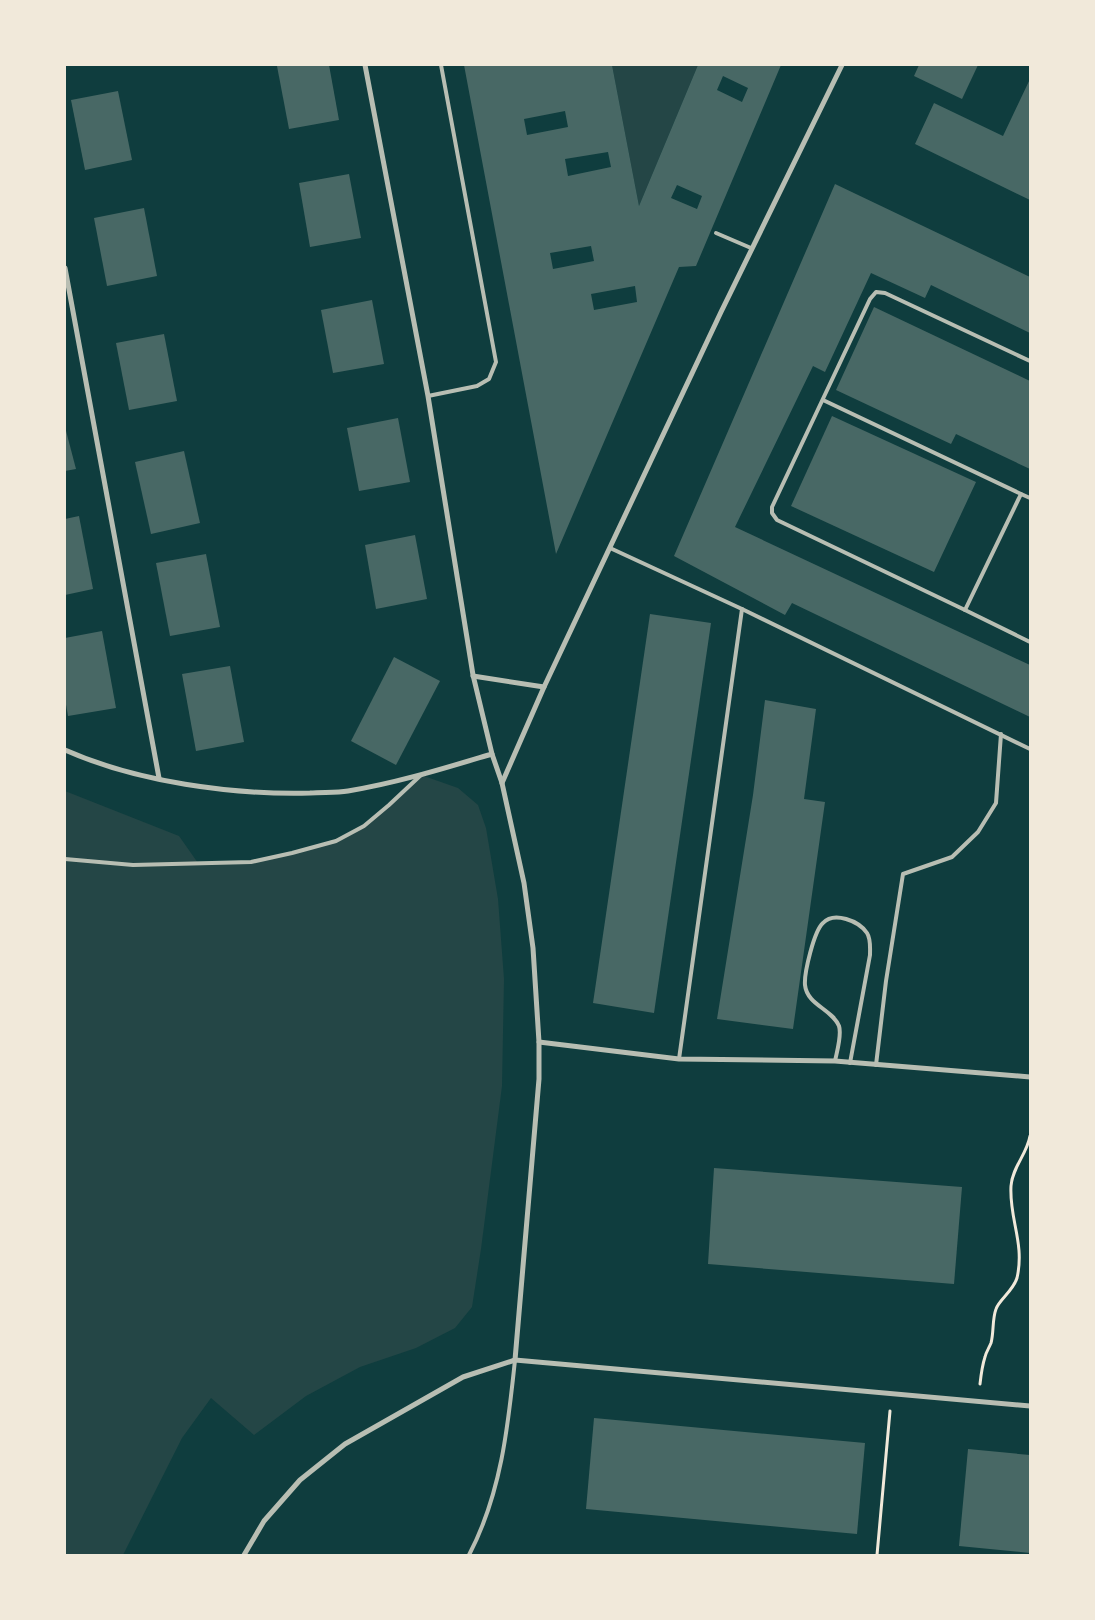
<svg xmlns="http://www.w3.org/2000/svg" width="1095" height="1620" font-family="'Open Sans',sans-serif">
	<rect width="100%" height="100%" fill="#0f3d3e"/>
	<!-- green -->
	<g fill="#244646">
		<polygon points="612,65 698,65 639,206"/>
		<polygon points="421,775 458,788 478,805 486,828 498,899 504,979 502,1086 481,1249 472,1307 455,1328 416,1348 360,1367 306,1396 254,1435 211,1398 182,1438 123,1555 65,1555 65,791 179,836 198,863 251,862 336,841 364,826"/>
	</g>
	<!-- building -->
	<g fill="#486865" fill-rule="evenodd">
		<polygon points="282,65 329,65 339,120 289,129 277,66"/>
		<path d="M464 65H612L639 206 698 65H781L696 266 679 267 556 554ZM723 76 748 88 742 102 717 90ZM565 111 568 127 527 135 524 119ZM608 152 611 167 568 176 565 159ZM677 185 702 196 697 209 671 198ZM591 246 594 261 553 269 550 253ZM635 286 637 302 594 310 591 294Z"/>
		<polygon points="919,65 978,65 962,99 914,76"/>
		<polygon points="1030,79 1030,200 915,144 934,103 1003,136"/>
		<polygon points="118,91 132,160 85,170 71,100"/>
		<polygon points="349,174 361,238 310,247 299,183"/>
		<polygon points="835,184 1030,277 1030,333 931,285 925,298 871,273 825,372 813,366 735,527 1030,665 1030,717 792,603 785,615 674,556"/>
		<polygon points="144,208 157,276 107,286 94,218"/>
		<polygon points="372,300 384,364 333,373 321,310"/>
		<polygon points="874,307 1030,381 1030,469 956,434 951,444 836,390"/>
		<polygon points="164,334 177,401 129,410 116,343"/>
		<polygon points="832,416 976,482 934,572 791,506"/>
		<polygon points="398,418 410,482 359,491 347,428"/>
		<polygon points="65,427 76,469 65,471"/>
		<polygon points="184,451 200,523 151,534 135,462"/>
		<polygon points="79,516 93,589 65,595 65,519"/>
		<polygon points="415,535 427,599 376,609 365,545"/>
		<polygon points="206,554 220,627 170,636 156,563"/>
		<polygon points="650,614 711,623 654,1013 593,1003"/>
		<polygon points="102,631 116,708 68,716 65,699 65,638"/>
		<polygon points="394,657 440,681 396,765 351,741"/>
		<polygon points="230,666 244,742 196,751 182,674"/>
		<polygon points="765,700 816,709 804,799 825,802 793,1029 717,1019 753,795"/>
		<polygon points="714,1168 962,1187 954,1284 708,1264"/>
		<polygon points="594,1418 865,1443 857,1534 586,1509"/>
		<polygon points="968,1449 1030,1455 1030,1553 959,1546"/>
	</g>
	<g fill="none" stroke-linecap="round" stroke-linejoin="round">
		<!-- path -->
		<g stroke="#f1e9da" stroke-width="3">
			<path d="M980 1384C981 1375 982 1366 985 1357 986 1352 989 1348 991 1343 994 1332 992 1320 996 1309 999 1300 1013 1291 1017 1278 1025 1243 1009 1219 1011 1186 1012 1168 1027 1154 1030 1136"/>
			<polyline points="877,1555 890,1411"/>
		</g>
		<!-- service -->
		<g stroke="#b8beb3" stroke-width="4">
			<polyline points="716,233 751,248"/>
			<polyline points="428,396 477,386 489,379 496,362 441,65"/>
			<polyline points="823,400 1021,494 965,610 777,520 772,513 772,507 870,299 876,292 885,293 1030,361"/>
			<polyline points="1021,494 1030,498"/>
			<polyline points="610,548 742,609 1030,749"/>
			<polyline points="965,610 1030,642"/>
			<polyline points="65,859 133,865 251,862 292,853 336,841 364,826 389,805 421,775"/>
			<polyline points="679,1059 742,609"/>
			<path d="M835 1061C837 1051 842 1035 839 1026 832 1009 807 1005 805 985 804 973 814 931 823 923 834 911 859 921 867 933 871 939 870 948 870 955L850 1063"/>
			<polyline points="876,1065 886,981 903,874 952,857 978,832 996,803 1001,734"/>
			<path d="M469 1555C501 1494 508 1427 515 1360"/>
		</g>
		<!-- minor -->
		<g stroke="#b8beb3" stroke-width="5">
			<polyline points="365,65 428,396 473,675 492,754 502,783 524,883 533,948 539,1042 539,1079 515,1360"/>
			<polyline points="65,268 159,778"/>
			<polyline points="473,676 544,687"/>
			<path d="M65 750C137 782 232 795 310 793 323 792 336 793 348 791 397 783 445 768 492 754"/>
			<polyline points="502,783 544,687 721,312 842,65"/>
			<polyline points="539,1042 679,1059 835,1061 1030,1077"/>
			<polyline points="244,1555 264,1521 300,1480 345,1444 463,1377 515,1360 1030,1406"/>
		</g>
	</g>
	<!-- border -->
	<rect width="1095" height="1620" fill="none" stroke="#f1e9da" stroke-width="132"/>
</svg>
